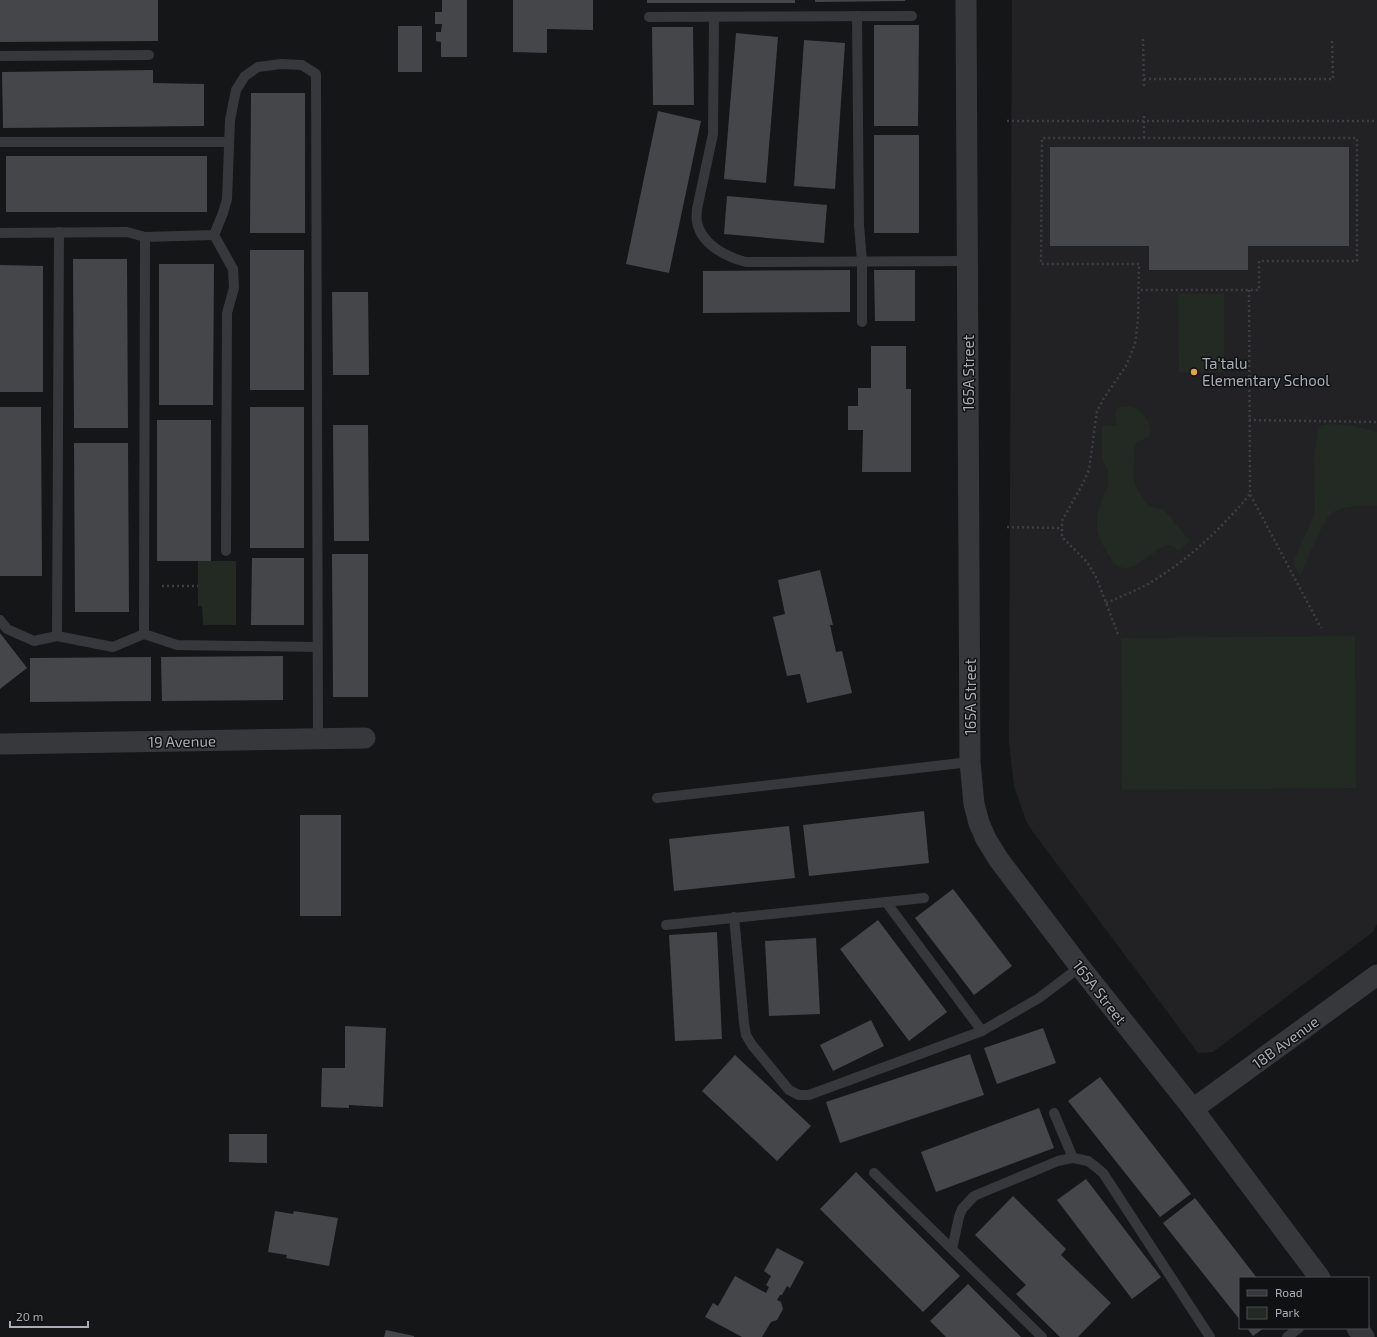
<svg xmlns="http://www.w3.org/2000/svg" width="1377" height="1337" font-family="'Exo 2',sans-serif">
	<rect width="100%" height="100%" fill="#151617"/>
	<!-- built -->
	<polygon fill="#222224" points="1012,0 1377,0 1377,924 1373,932 1213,1052 1198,1053 1033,832 1026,821 1014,786 1009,743"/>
	<!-- green -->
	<g fill="#222a23">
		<polygon points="1178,294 1224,294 1224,372 1179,372"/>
		<path d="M1120 407C1124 407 1130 406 1134 408 1144 412 1154 426 1149 437L1137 442 1135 445 1133 474 1135 485 1145 502 1150 506 1164 510 1190 541 1178 551C1174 546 1171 544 1165 545L1136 565 1125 569 1114 564 1100 540 1097 530V514L1108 484V469L1102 459V426H1116C1117 418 1112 412 1120 407Z"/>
		<path d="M1332 424 1354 426 1377 432V506C1362 506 1345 505 1332 513 1323 518 1306 565 1300 576L1293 562 1315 513 1314 456 1318 429 1322 425Z"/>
		<polygon points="198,561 236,561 236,625 203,625 202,606 198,606"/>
		<polygon points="1355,636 1356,788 1122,790 1121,638"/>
	</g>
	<!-- building -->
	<g fill="#45464a">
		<polygon points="0,0 158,0 158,41 0,42"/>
		<polygon points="442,0 467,0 467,57 441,57 441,42 436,41 436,32 441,32 442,24 435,24 435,12 442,12"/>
		<polygon points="513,0 593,0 593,30 547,29 547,53 513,52"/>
		<rect x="647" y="0" width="148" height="3"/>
		<polygon points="815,0 905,0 905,1 815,2"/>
		<polygon points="874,25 919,25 918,126 874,126"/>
		<rect x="398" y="26" width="24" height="46"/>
		<polygon points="652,27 693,27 694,105 653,105"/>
		<polygon points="736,33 778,37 766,183 724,179"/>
		<polygon points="804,40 845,43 835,189 794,186"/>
		<polygon points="153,70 153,83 204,84 204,126 3,128 2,72"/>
		<polygon points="251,93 305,93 305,233 250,233"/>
		<polygon points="658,111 701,121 669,273 626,264"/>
		<rect x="874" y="135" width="45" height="98"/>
		<polygon points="1050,147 1349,147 1349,246 1248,246 1248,270 1149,270 1149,246 1050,246"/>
		<rect x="6" y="156" width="201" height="56"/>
		<polygon points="727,196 827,205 824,243 724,234"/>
		<rect x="250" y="250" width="54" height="140"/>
		<polygon points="73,259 127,259 128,428 74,428"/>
		<polygon points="159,264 214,264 213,405 159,405"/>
		<polygon points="0,265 43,266 43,392 0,392"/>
		<polygon points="850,270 850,312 703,313 703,271"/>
		<polygon points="874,270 915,270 915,321 875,321"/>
		<polygon points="332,292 368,292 369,375 333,375"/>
		<polygon points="871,346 906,346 906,389 911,389 911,472 862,472 863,430 848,430 848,406 858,406 858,388 871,388"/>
		<polygon points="0,407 41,407 42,576 0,576"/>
		<rect x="250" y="407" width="54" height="141"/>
		<rect x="157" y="420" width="54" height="141"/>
		<polygon points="333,425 368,425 369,541 334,541"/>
		<polygon points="74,443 128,443 129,612 75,612"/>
		<polygon points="332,554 368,554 368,697 333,697"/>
		<polygon points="252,558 304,558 304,625 251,625"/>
		<polygon points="820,570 833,625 830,625 836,652 842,651 852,693 807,703 800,674 787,676 773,617 785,614 778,580"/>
		<polygon points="0,633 27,668 0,689"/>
		<polygon points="283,656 283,700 162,701 161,657"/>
		<polygon points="151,657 151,701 30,702 30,658"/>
		<polygon points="924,811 929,863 809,876 803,825"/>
		<rect x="300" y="815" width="41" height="101"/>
		<polygon points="789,826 795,878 674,891 669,839"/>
		<polygon points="953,889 1012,966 974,995 915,918"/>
		<polygon points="878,920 947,1012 909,1041 840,949"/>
		<polygon points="717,932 722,1039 675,1041 669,935"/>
		<polygon points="816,938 820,1014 769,1016 765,941"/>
		<polygon points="871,1020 884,1046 833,1071 820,1045"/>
		<polygon points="345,1026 386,1028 383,1107 349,1105 349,1108 321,1107 322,1068 345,1068"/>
		<polygon points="1043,1028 1056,1063 997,1084 984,1048"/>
		<polygon points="970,1054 984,1095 840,1143 826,1102"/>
		<polygon points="735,1055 811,1126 777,1161 702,1091"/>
		<polygon points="1100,1077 1191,1194 1160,1217 1068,1101"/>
		<polygon points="1039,1108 1054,1148 936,1192 921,1152"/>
		<polygon points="229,1134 267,1134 267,1163 229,1162"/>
		<polygon points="856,1172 960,1276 923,1312 820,1209"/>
		<polygon points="1086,1179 1161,1277 1132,1299 1057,1200"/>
		<polygon points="1013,1196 1066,1249 1061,1255 1111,1303 1078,1337 1060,1337 1016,1294 1026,1285 975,1235"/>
		<polygon points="1195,1198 1257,1278 1240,1278 1240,1320 1163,1223"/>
		<polygon points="275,1211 293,1214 294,1211 338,1218 329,1266 286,1258 287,1255 268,1252"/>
		<polygon points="777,1248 804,1262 790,1288 787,1286 782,1295 780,1295 777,1300 781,1302 783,1309 777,1320 771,1322 762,1337 742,1337 705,1317 713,1303 718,1306 735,1276 766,1293 769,1287 766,1285 771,1276 764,1271"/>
		<polygon points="968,1284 1021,1337 946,1337 930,1321"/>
		<polygon points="1247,1328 1264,1328 1253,1336"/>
		<polygon points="386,1330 414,1336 414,1337 384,1337"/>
	</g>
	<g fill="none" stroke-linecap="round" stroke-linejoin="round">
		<!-- path -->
		<g stroke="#3d3f43" stroke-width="2.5" stroke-dasharray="2 3" stroke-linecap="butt">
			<polyline points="1143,39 1144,89"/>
			<polyline points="1144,79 1333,79 1332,39"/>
			<polyline points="1144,116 1144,138"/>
			<polyline points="1007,121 1377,121"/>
			<polyline points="1249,290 1250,494 1321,628"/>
			<polyline points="1249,420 1377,422"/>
			<polyline points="1007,527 1062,528"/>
			<polyline points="162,586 198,586"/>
			<path d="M1106 603C1120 597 1135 591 1148 584 1187 561 1221 529 1250 494"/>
			<polyline points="1118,634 1096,577 1087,562 1062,537 1062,521 1082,485 1089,470 1097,411 1104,398 1126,366 1135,344 1138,320 1139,264 1041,264 1042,138 1357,138 1357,261 1259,261 1259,290 1138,290"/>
		</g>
		<!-- service -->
		<g stroke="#37383c" stroke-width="10">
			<polyline points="857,16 859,225 862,261 862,322"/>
			<polyline points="649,17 912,16"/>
			<path d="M714 17 713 134 697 209C697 213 696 218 697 222 701 244 726 257 746 262L968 261"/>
			<polyline points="0,56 149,55"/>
			<polyline points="0,142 229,142"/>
			<polyline points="0,233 127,232 145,237 214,235 223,213 227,199 230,120 236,90 245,76 258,67 281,64 302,65 316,74 318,739"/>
			<polyline points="214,235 233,269 234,288 227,313 226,551"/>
			<polyline points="0,620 7,629 34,641 57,636 113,647 144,634 177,645 317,647"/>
			<polyline points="144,634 145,237"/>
			<polyline points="57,636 59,232"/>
			<polyline points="657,798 970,762"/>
			<polyline points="886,902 982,1031"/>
			<polyline points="734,917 744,1023 746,1035 752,1045 789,1090 799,1095 809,1095 982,1031 1039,998 1080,967"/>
			<polyline points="666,925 924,898"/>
			<polyline points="1054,1113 1073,1158"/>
			<polyline points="874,1173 1042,1337"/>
			<polyline points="952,1249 959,1217 962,1209 974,1196 1058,1161 1067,1159 1073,1158 1088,1161 1096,1167 1103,1173 1210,1337"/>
			<polyline points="1287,1337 1299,1328"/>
		</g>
		<!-- minor -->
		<g stroke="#37383c" stroke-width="21">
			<polyline points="966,0 970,762 974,804 979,823 986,839 999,860 1080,967 1193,1109 1320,1278"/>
			<polyline points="0,744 365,738"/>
			<polyline points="1193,1109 1377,975"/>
			<polyline points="1357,1328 1364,1337"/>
		</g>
	</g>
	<!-- markers -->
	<circle fill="#e2a642" stroke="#101112" stroke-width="1.5" cx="1194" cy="372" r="4"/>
	<g text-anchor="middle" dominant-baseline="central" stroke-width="3" stroke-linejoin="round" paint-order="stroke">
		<!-- poi labels -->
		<g font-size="15" fill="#a9adb6" stroke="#101112" text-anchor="start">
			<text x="1202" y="363">Ta'talu<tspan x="1202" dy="17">Elementary School</tspan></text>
		</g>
		<!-- street labels -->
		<g font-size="15" fill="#a9adb6" stroke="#101112">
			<text transform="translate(968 373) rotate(-90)">165A Street</text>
			<text transform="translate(970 697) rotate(-90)">165A Street</text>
			<text transform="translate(182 741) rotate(-1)">19 Avenue</text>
			<text transform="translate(1100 992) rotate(52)">165A Street</text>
			<text transform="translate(1285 1042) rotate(-36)">18B Avenue</text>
		</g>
	</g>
	<!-- legend -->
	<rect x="1239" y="1277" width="130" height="52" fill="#101112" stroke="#4d4f54"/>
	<rect x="1247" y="1290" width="20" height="6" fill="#37383c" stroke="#4d4f54"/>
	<text x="1275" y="1297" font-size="12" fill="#a9adb6">Road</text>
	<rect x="1247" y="1307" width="20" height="12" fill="#222a23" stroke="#4d4f54"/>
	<text x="1275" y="1317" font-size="12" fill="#a9adb6">Park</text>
	<!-- scale -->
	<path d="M10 1321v6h78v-6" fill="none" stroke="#a9adb6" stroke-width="2"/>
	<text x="16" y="1321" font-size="12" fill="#a9adb6" stroke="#101112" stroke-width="3" paint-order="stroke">20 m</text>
</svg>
